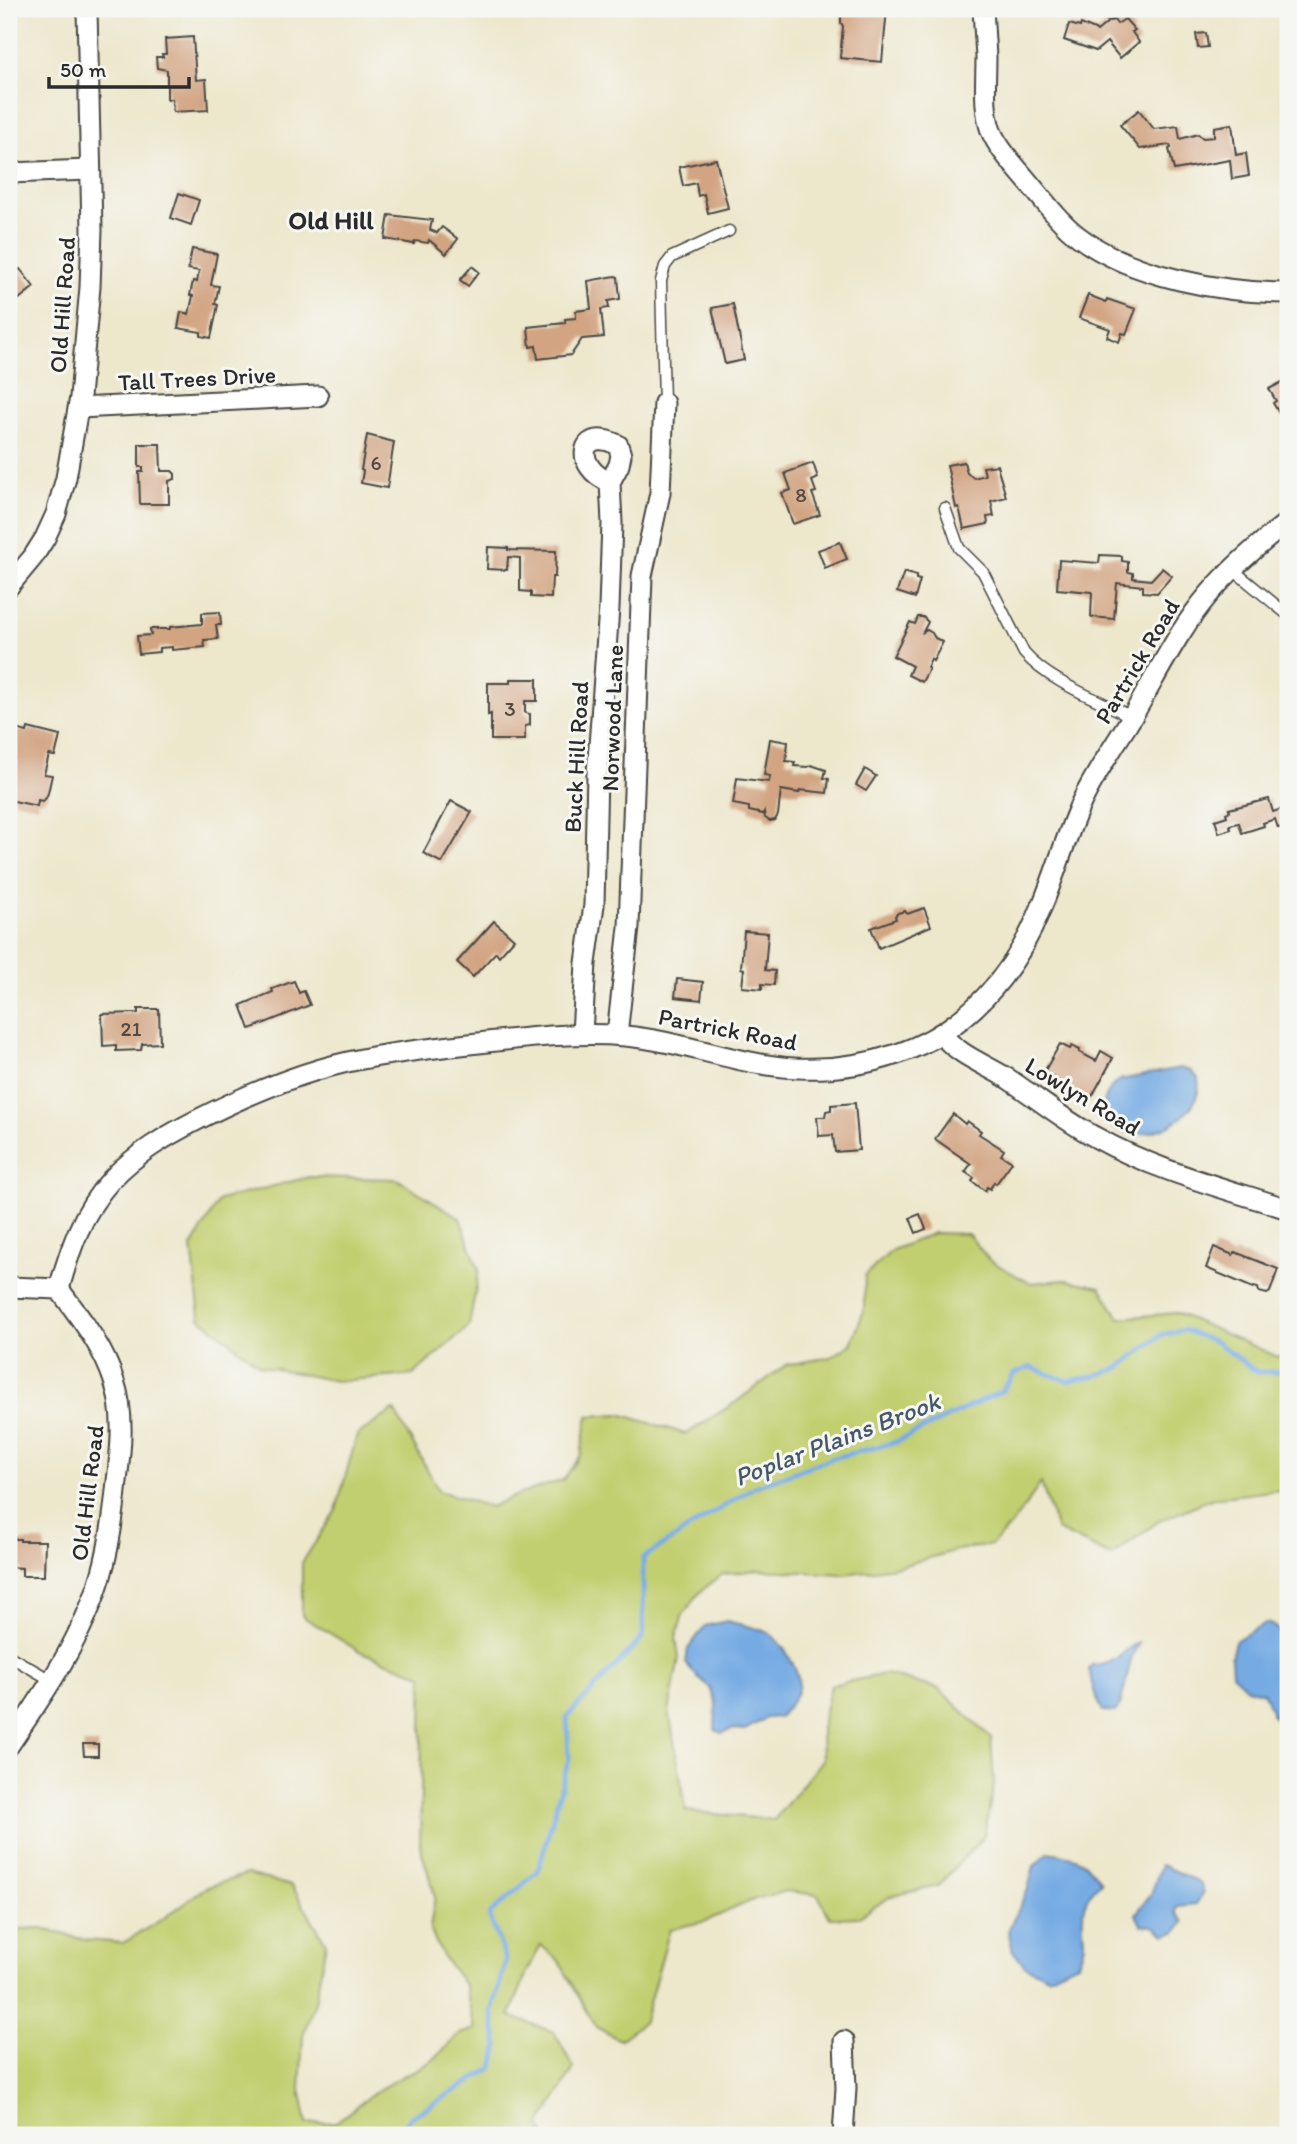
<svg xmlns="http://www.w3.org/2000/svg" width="1297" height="2144" font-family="Itim,sans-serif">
	<rect width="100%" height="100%" fill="#f6f6f2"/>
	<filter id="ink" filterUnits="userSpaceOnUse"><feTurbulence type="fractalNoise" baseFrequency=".0143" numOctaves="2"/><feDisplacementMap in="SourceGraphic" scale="14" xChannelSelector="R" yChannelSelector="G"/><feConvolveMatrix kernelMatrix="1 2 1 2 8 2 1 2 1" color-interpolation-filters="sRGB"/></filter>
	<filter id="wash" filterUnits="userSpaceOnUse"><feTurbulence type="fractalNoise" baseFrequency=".00686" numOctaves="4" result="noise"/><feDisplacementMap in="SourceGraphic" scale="28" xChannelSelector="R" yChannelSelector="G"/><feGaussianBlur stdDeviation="1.57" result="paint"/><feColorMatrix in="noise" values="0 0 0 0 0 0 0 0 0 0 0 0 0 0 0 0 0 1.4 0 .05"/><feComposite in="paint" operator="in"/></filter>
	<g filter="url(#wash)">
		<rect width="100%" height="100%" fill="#ede7cc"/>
		<!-- green -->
		<g fill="#c2cf70" stroke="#767d4e" stroke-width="2">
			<polygon points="309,1177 397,1179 460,1218 479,1270 469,1326 413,1375 336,1381 261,1366 200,1318 192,1247 219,1200"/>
			<polygon points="934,1233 968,1234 989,1260 1030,1283 1066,1280 1100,1287 1119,1318 1177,1313 1278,1357 1288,1354 1288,1489 1213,1498 1159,1521 1111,1556 1057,1530 1041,1483 1011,1526 991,1545 957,1550 901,1566 845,1574 760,1570 723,1574 701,1591 683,1614 676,1638 679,1658 669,1711 686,1811 774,1820 822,1760 821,1728 831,1685 885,1674 939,1689 991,1738 994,1784 984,1836 938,1886 891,1896 859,1917 830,1918 818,1895 786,1891 755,1899 706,1921 670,1929 644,2021 620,2040 596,2027 559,1961 541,1945 527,1972 510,2016 554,2032 574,2068 540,2126 545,2135 9,2135 9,1930 38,1928 86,1940 123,1943 164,1918 205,1888 247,1874 292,1886 326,1943 315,2002 303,2035 300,2089 307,2124 336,2122 381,2088 432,2061 460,2034 475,2029 465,1986 442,1955 430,1929 435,1896 420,1846 423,1675 359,1651 302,1616 302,1563 336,1510 357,1435 394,1410 439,1491 490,1507 520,1494 563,1480 581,1455 588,1416 620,1414 686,1434 736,1402 786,1365 831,1357 851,1344 864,1310 865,1276 892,1250"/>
		</g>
		<!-- water -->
		<g fill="#75aae3" stroke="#506a87" stroke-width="2">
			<path d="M1180 1068 1191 1071 1198 1078C1207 1120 1132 1154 1105 1119 1103 1102 1104 1090 1120 1080Z"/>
			<path d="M727 1621C740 1625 758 1627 770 1634 777 1638 783 1648 788 1655 806 1685 800 1693 779 1717L766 1718 745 1730 733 1729 722 1733 715 1730 716 1703 710 1688 690 1669 686 1663 688 1649 705 1626Z"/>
			<path d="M1265 1623C1277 1624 1286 1639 1287 1651 1289 1660 1286 1670 1286 1679 1286 1692 1287 1703 1284 1717H1273L1264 1693 1247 1688 1232 1674 1231 1658 1235 1641Z"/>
			<path d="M1139 1643 1132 1656 1120 1706 1115 1712 1103 1711C1095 1698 1091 1683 1089 1668L1093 1664C1113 1669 1121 1649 1139 1643Z"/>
			<path d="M1049 1852C1075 1856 1086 1859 1101 1882 1079 1901 1082 1915 1084 1942 1084 1949 1081 1956 1078 1963L1048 1977 1025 1966 1013 1951 1008 1931 1028 1889 1034 1866Z"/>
			<polygon points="1161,1865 1199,1882 1204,1892 1196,1904 1177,1906 1176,1913 1184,1922 1176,1932 1165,1935 1154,1926 1141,1925 1136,1914 1152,1892"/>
		</g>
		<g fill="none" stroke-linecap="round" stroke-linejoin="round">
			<!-- stream -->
			<polyline stroke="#75aae3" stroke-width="5" points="397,2135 411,2117 493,2068 498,2046 492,2012 506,1960 489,1915 538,1871 569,1759 567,1717 643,1637 643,1558 754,1487 829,1459 896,1442 1002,1391 1014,1374 1030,1367 1068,1381 1091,1377 1119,1368 1161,1335 1184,1330 1216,1342 1257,1372 1276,1372 1288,1369"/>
		</g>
		<g id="blocks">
			<!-- building -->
			<g fill="#d2a482">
				<polygon points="845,9 887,9 882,62 840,58 843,26 841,23 841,17 844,14"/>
				<polygon points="1125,19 1135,30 1132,32 1139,42 1120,58 1107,42 1096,51 1064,40 1069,24 1080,27 1081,24 1097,31 1109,21 1114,20 1117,24"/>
				<polygon points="1206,33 1208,47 1198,48 1196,34"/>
				<polygon points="193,37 196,80 206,79 208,110 173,112 172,99 167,99 167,70 157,68 156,57 163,57 162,54 166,54 165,39"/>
				<polygon points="1139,110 1154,129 1178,126 1180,139 1198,134 1203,138 1214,137 1214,127 1232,124 1236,155 1246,153 1249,176 1232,179 1230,160 1174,170 1169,149 1171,148 1170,145 1140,149 1120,125"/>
				<polygon points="716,159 728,208 708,213 704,194 698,196 696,183 683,186 679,167"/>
				<polygon points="179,193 199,200 191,225 171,218"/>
				<polygon points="389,215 432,220 430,230 437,233 442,227 458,239 446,254 429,240 428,243 415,241 414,244 385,239"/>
				<polygon points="192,249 217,254 211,285 219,286 215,304 218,305 211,338 201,336 201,332 178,328 181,312 189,314 193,296 190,295 193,281 197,282 199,271 188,269"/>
				<polygon points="472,266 479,272 468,286 460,280"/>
				<polygon points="20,269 34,287 9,307 9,277"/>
				<polygon points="615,276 618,277 620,299 608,301 609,308 601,309 604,337 582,339 571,355 538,359 536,346 530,347 528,327 565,323 565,319 576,318 576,311 591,309 588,281"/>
				<polygon points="1088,295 1106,302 1107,299 1136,309 1126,334 1122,333 1119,342 1107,337 1110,329 1079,318"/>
				<polygon points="733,304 744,360 725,364 712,308"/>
				<polygon points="1288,379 1288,414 1282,418 1273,403 1276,401 1269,389"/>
				<polygon points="367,435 394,442 387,488 361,483 363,471 361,470"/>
				<polygon points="139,444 160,444 161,471 172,471 175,474 175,479 169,481 169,504 140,504 139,472 143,472 143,467 139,467"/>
				<polygon points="964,462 967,473 974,478 985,475 983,467 997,465 1006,497 991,501 994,516 987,517 988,524 964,529 959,507 956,508 947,465"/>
				<polygon points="813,463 818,478 812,481 816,492 812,493 820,515 793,524 782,493 791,490 785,473"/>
				<polygon points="840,542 847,559 825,568 818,550"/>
				<polygon points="488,547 508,548 508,550 556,551 555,577 552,577 551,598 531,597 531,592 520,591 520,558 508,557 507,570 487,569"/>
				<polygon points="1100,555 1122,556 1122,561 1128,562 1128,572 1133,573 1133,578 1151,580 1162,568 1172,576 1157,593 1143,592 1143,586 1117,583 1114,619 1091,617 1092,592 1057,589 1059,560 1099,563"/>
				<polygon points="904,572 916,576 916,579 920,580 915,598 897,592"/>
				<polygon points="220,612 221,625 216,625 218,639 204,640 205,647 172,650 172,647 159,648 159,652 139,654 137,636 151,635 150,629 170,629 170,627 202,624 202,613"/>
				<polygon points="918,617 923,617 928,622 923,632 927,630 932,633 935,638 943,642 933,661 931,659 927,667 929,669 922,682 908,675 912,666 893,656 910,622 915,624"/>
				<polygon points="510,679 537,679 537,701 525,701 525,713 530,714 530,725 525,726 525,740 491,740 491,714 488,715 488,683 510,683"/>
				<polygon points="28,728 60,736 55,756 49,755 44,774 52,775 48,793 46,798 42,801 38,800 37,806 9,800 9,768 15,747 12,747 16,729 27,732"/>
				<polygon points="770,739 788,742 786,761 795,762 794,766 808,767 811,765 826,770 824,778 829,779 827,793 800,790 799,793 781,790 778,815 775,820 770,821 765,818 764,812 763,814 749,811 749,807 733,804 737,778 769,782 770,776 764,775"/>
				<polygon points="865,769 876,776 866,791 856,785"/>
				<polygon points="1269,799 1273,812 1288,807 1288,827 1278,828 1275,819 1263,823 1264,826 1242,833 1239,823 1230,825 1231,829 1219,833 1215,820 1227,816 1226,813 1230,811 1229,809"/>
				<polygon points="451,801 472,812 442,863 423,853"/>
				<polygon points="924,908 931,926 879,948 871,928 896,919 895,916 898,913 905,911 907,914"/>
				<polygon points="494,921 514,939 499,956 496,952 473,977 457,962"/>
				<polygon points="744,931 768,933 765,970 775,971 774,985 762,984 762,989 742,987 744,969 741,968"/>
				<polygon points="677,979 703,982 701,1000 675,997"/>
				<polygon points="294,981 299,993 304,991 310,1005 250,1029 241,1005 273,992 272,989"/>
				<polygon points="138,1009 159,1009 160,1043 142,1044 141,1050 116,1051 116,1045 103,1046 102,1014 138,1013"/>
				<polygon points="1060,1044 1070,1049 1072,1046 1080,1050 1079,1052 1096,1061 1101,1051 1113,1058 1090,1100 1044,1072"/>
				<polygon points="855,1103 859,1150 835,1152 833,1135 819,1136 817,1117 825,1117 826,1111 831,1110 831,1105"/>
				<polygon points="953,1114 965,1124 967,1121 981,1131 979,1134 1004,1150 1001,1155 1012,1162 996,1184 994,1182 990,1189 987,1187 985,1191 972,1181 974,1178 965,1172 971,1164 935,1139"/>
				<polygon points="920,1214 926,1229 916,1233 910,1218"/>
				<polygon points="1214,1247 1233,1255 1235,1252 1278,1269 1270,1292 1267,1294 1259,1292 1258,1288 1254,1287 1253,1288 1206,1268"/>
				<polygon points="9,1533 12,1533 12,1539 20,1539 20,1541 45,1541 44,1576 22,1576 22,1568 9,1567"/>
				<polygon points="83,1744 98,1744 98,1756 84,1756"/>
			</g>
		</g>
	</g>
	<g filter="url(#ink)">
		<use href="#blocks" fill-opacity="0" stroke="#484743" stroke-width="2"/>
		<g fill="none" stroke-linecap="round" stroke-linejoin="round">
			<defs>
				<g id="service">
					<polyline points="664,403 661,281 665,266 672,257 729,231"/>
					<path d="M945 508 959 548 983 572 1024 653C1049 682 1097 699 1132 717"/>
					<polyline points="1232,569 1288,615"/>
					<polyline points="9,1656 51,1680"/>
				</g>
				<g id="minor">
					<path d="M983 9C984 25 985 41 986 57 986 81 983 108 991 131 999 150 1016 167 1029 183 1045 202 1060 223 1079 237 1132 277 1224 293 1288 293"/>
					<polyline points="9,173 89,170"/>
					<polyline points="79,408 318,396"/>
					<polyline points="9,586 33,557 45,538 56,514 66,478 80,397 90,287 92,230 87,9"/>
					<path d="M582 1034 586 963 594 905 597 773 609 608 612 523 610 482 619 465 621 455 618 445C580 425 572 467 610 482"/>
					<path d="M941 1034C959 1055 984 1064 1007 1078 1037 1098 1065 1121 1097 1138 1156 1171 1224 1188 1288 1209"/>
					<polyline points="617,1035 629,927 642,576 660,493 664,403"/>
					<path d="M9 1287 59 1289C80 1318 103 1346 114 1381 125 1413 121 1448 117 1481 114 1513 110 1546 101 1576 83 1637 44 1694 9 1745"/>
					<path d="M59 1289C70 1249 82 1212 111 1180 135 1154 166 1136 197 1120 248 1094 302 1071 357 1060 400 1051 443 1047 487 1042 533 1037 579 1032 625 1036 671 1040 715 1056 761 1064 807 1072 853 1069 897 1054 966 1031 1015 974 1041 908 1056 873 1066 835 1082 801 1096 772 1115 745 1132 717 1157 675 1178 630 1210 593 1233 566 1260 543 1288 522"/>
					<polyline points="843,2135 846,2088 844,2041"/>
				</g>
			</defs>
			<!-- service casing -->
			<use href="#service" stroke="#484743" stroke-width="13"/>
			<!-- minor casing -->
			<use href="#minor" stroke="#484743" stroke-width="23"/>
			<!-- service -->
			<use href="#service" stroke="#fff" stroke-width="10"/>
			<!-- minor -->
			<use href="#minor" stroke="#fff" stroke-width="19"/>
		</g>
	</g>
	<g text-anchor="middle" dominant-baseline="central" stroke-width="6" stroke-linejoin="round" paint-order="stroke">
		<!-- number labels -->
		<g font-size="21" fill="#554941">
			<text x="376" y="462">6</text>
			<text x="801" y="494">8</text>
			<text x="510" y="708">3</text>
			<text x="131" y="1028">21</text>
		</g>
		<!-- street labels -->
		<g font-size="24" fill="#2b2b2b" stroke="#f6f6f2">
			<text transform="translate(62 305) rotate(-86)">Old Hill Road</text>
			<text transform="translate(197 378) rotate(-3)">Tall Trees Drive</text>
			<text transform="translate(1137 661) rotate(-59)">Partrick Road</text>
			<text transform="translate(612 718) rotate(-88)">Norwood Lane</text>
			<text transform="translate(576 757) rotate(-87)">Buck Hill Road</text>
			<text transform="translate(728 1029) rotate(11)">Partrick Road</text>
			<text transform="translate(1083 1096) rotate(31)">Lowlyn Road</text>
			<text transform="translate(87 1493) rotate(-83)">Old Hill Road</text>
		</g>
		<!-- neighbourhood labels -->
		<g font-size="26" font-weight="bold" fill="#2b2b2b" stroke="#f6f6f2">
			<text x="331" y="220">Old Hill</text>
		</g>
		<!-- water labels -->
		<g font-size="26" font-style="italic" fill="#45576b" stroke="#f6f6f2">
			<text transform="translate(837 1439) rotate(-21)">Poplar Plains Brook</text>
		</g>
	</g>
	<!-- margin -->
	<rect width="1297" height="2144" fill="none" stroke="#f6f6f2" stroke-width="35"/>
	<!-- scale -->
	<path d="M49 77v10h140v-10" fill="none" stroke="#2b2b2b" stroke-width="3.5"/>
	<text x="60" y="77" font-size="21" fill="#2b2b2b" stroke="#f6f6f2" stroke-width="5" paint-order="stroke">50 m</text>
</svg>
